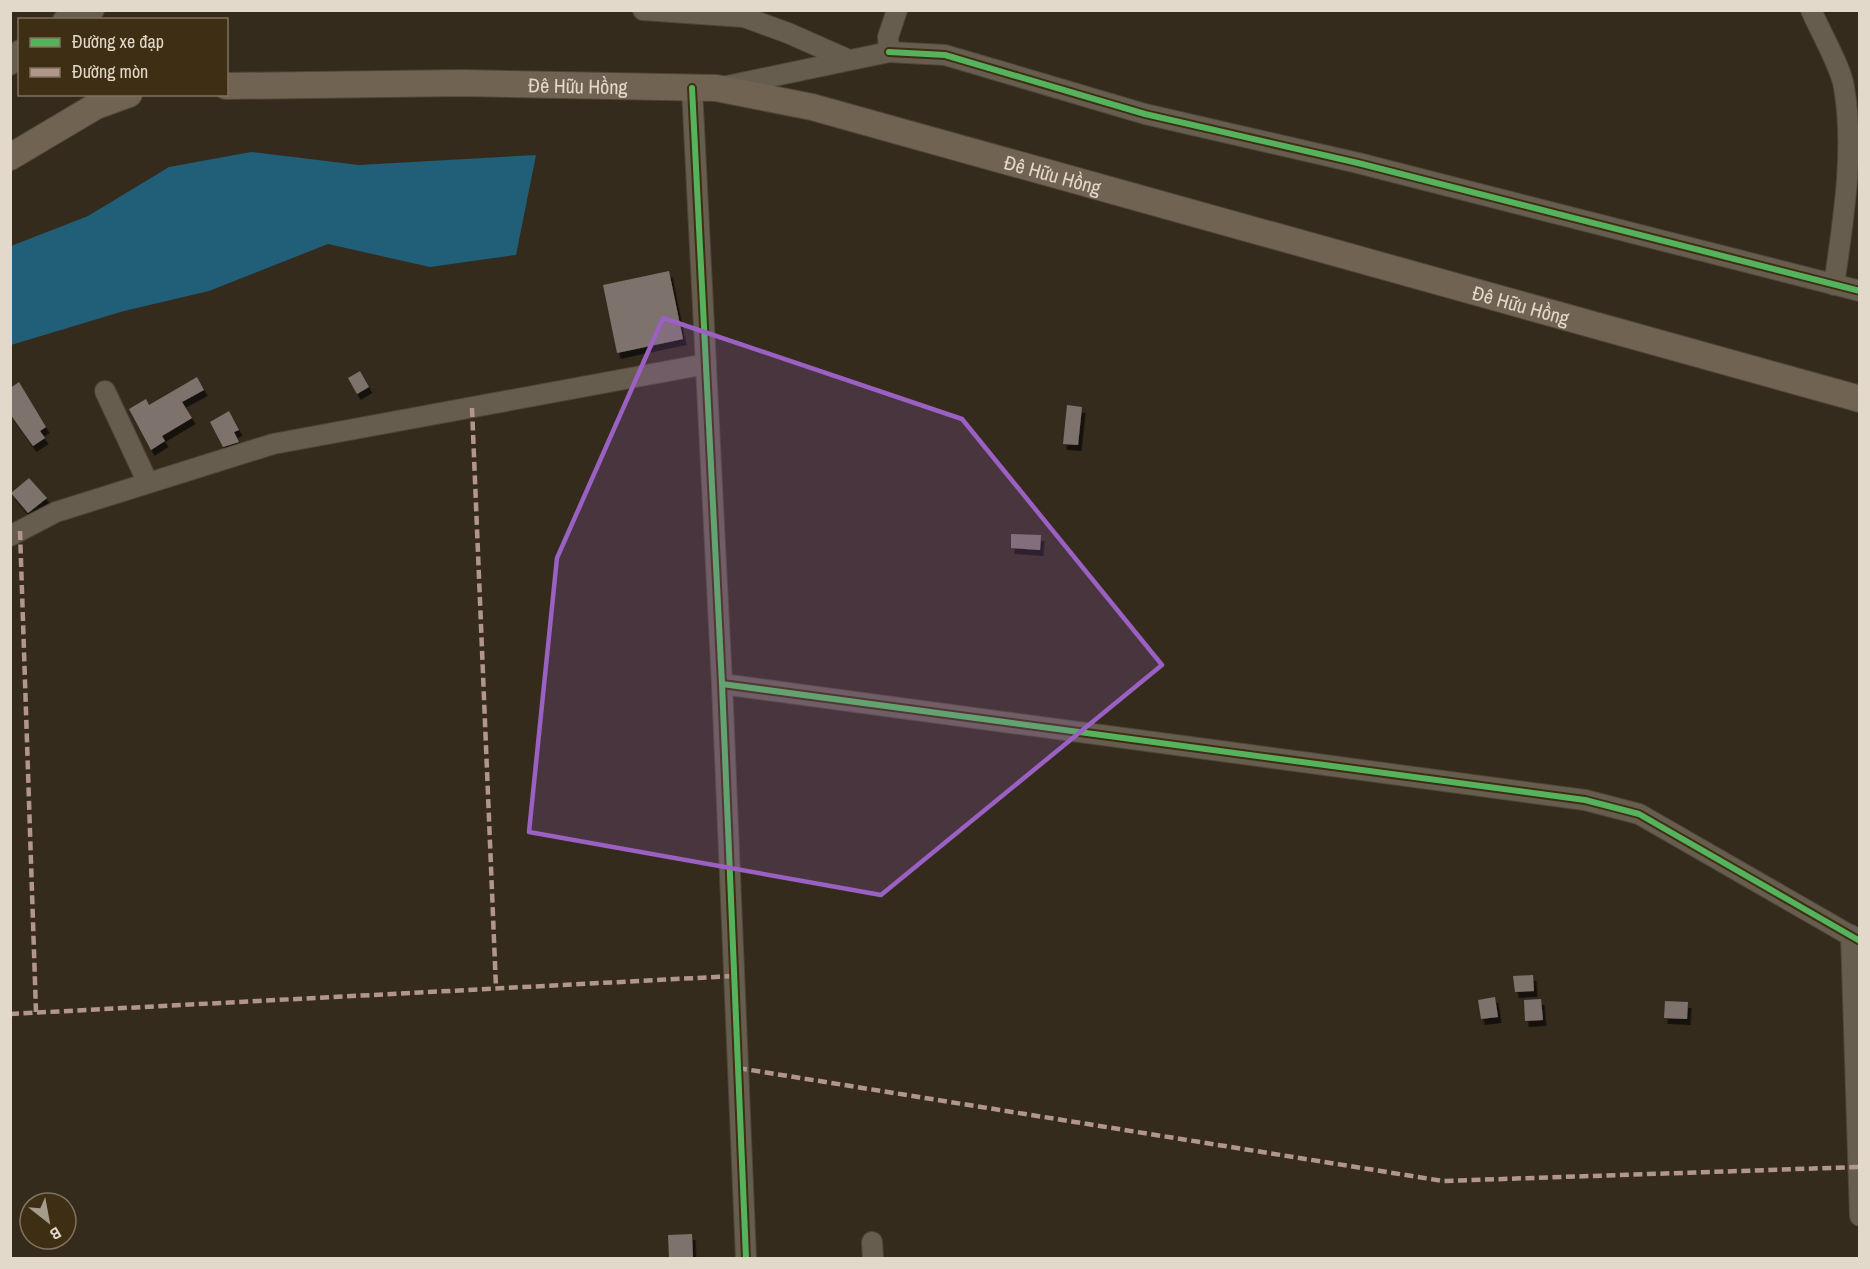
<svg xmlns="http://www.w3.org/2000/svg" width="1870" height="1269" font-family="'Archivo Narrow',sans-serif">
	<defs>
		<filter id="shadow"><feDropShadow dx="3.5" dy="6" stdDeviation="0" flood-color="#0009"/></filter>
	</defs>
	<rect width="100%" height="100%" fill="#342b1d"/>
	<!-- water -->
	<polygon fill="#215e77" points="251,152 359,165 536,155 516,255 430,267 328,244 209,291 124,311 11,345 11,246 88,216 169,167"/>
	<!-- building -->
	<g fill="#7e726c" filter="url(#shadow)">
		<polygon points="669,271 683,339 617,353 603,285"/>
		<polygon points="360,371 369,387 357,394 348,378"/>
		<polygon points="197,377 204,390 182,402 192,418 162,436 165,441 151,450 129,409 146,399 149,405"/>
		<polygon points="19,382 46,427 40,431 45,438 33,446 10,414 10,388"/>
		<polygon points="1067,405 1082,407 1078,445 1063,444"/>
		<polygon points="229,411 239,430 234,432 239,442 223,447 210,422"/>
		<polygon points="29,478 47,498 28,513 11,493"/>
		<polygon points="1011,534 1041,535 1040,550 1011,548"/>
		<polygon points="1533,975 1534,991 1515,992 1513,976"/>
		<polygon points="1495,997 1498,1017 1481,1019 1478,1000"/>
		<polygon points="1541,999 1543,1020 1525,1021 1524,1000"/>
		<polygon points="1665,1001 1688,1002 1687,1019 1664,1018"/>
		<polygon points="692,1234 693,1258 669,1258 668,1235"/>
	</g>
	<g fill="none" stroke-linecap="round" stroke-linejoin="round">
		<defs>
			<g id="minor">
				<polyline points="643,10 744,17 788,33 849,60"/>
				<path d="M1811 10C1820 31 1841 67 1844 87 1855 152 1843 221 1834 285"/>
				<polyline points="63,20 94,10"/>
				<polyline points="889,52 945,55 1145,114 1358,163 1860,291"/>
				<polyline points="10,65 20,50"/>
				<polyline points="722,87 889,52 888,37 897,10"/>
				<polyline points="692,88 722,684 746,1258"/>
				<polyline points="105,391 148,483"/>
				<polyline points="10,536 56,512 273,444 706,364"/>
				<polyline points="722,684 1585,800 1639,814 1860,941"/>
				<polyline points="1851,935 1860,1216"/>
				<polyline points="872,1242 873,1258"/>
			</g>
			<g id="major">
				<path id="s1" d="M226 86 462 83 716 88 812 107 1860 399"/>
				<polyline points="10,157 96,106 129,94"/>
			</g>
		</defs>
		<!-- minor casing -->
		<use href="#minor" stroke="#4e463a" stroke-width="22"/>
		<!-- major casing -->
		<use href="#major" stroke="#4e463a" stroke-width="28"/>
		<!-- minor -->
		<use href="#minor" stroke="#675d4f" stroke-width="20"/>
		<!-- major -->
		<use href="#major" stroke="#716352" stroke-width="26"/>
		<!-- quiet -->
		<g stroke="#b2968c" stroke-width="4.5" stroke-dasharray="9 4.5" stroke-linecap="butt">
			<polyline points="472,408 496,988"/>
			<polyline points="20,531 36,1012"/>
			<polyline points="10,1014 734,976"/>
			<polyline points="738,1068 1443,1181 1858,1167"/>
		</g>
		<defs>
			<g id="cycleway">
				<polyline points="889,52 945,55 1145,114 1358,163 1860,291"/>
				<polyline points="692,88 722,684 746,1258"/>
				<polyline points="722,684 1585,800 1639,814 1860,941"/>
			</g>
		</defs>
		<!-- cycleway casing -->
		<use href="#cycleway" stroke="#3e2e13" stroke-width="10"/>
		<!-- cycleway -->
		<use href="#cycleway" stroke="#56b35d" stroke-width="6"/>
	</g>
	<!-- marked area -->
	<path fill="#9a60c2" fill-opacity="0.2" stroke="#9a60c2" stroke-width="4.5" stroke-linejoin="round" d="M663 318 962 419 1162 665 881 895 529 832 557 558Z"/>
	<g text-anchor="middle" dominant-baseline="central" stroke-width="6" stroke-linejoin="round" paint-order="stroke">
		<!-- street labels -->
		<g font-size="20" fill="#e3d9ca" stroke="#3e2e13">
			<text stroke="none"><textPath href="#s1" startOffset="352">Đê Hữu Hồng</textPath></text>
			<text stroke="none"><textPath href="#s1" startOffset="838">Đê Hữu Hồng</textPath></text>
			<text stroke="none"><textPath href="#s1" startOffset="1324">Đê Hữu Hồng</textPath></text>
		</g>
	</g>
	<!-- border -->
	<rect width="1870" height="1269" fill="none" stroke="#e3d9ca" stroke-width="24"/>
	<!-- legend -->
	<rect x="18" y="18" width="210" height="78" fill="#3e2e13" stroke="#80725c" stroke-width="1.5"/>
	<rect x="30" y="38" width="30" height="9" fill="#56b35d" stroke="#80725c" stroke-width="1.5"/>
	<text x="72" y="48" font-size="18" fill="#e3d9ca">Đường xe đạp</text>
	<rect x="30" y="68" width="30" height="9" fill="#b2968c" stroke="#80725c" stroke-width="1.5"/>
	<text x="72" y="78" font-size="18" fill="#e3d9ca">Đường mòn</text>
	<!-- north arrow -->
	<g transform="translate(48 1221) rotate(149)"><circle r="28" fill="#3e2e13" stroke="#80725c" stroke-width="1.5"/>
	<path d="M0-4.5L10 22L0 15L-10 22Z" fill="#a69c8d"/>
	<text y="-9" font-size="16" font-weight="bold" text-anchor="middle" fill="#e3d9ca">B</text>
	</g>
</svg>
